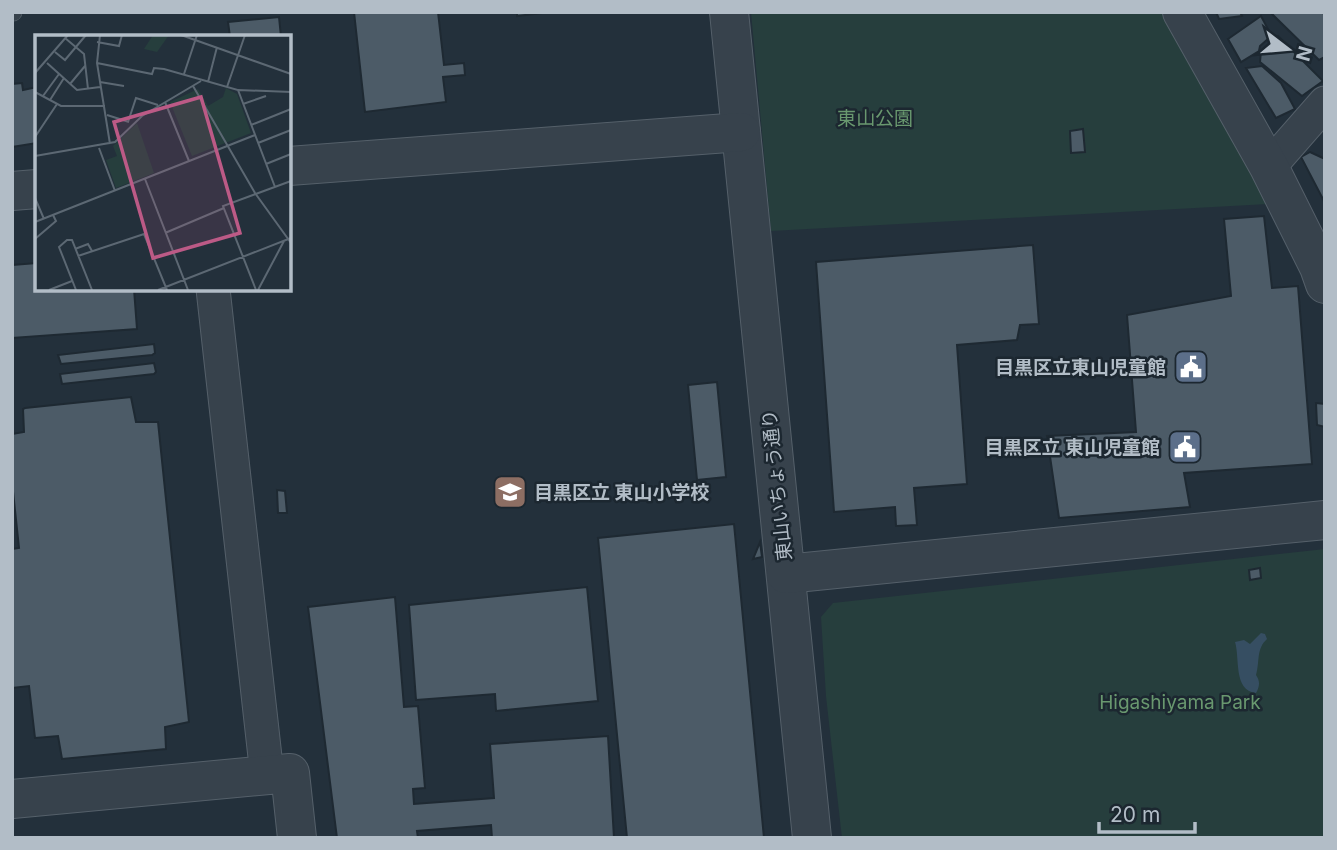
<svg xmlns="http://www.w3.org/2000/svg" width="1337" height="850" font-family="Inter,'Noto Sans JP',sans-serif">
	<rect width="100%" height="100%" fill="#23303b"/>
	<!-- green -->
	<g fill="#263e3d">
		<polygon points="751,12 1167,12 1268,204 771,231"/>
		<polygon points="1325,549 1325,838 842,838 826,696 821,617 833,603"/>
	</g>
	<!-- water -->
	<path fill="#364e62" d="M1261 633 1265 634 1267 639C1256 649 1260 661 1256 675 1260 681 1260 686 1256 693 1233 691 1240 657 1235 642L1244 640 1250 644Z"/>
	<!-- building -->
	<g fill="#4c5b67" stroke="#1e2932" stroke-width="2">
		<polygon points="354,12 438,12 444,65 464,63 465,75 443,77 446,102 365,112"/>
		<polygon points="517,12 550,12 517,16"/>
		<polygon points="1216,12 1240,12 1242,16 1219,19"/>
		<polygon points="1270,12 1322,12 1325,15 1325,57 1319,60"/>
		<polygon points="1261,16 1269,31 1269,38 1260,46 1259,51 1241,62 1228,39"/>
		<polygon points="279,17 281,37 230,37 228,22"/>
		<polygon points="1278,36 1323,81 1302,96 1260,62 1261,51"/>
		<polygon points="1262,66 1281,83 1295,109 1276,118 1246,68"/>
		<polygon points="22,83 23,90 37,87 37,143 12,147 12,84"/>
		<polygon points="1083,129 1085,152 1071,153 1070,131"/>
		<polygon points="1310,152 1325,159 1325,203 1301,157"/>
		<polygon points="1264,216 1272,288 1298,286 1312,464 1184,473 1190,507 1059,518 1047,436 1136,432 1127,315 1231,296 1224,219"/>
		<polygon points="1033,245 1039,324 1020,325 1017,340 957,345 967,484 914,488 917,525 896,526 895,507 834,512 816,262"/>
		<polygon points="37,263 37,289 134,289 137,329 12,338 12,265"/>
		<polygon points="154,344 155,353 152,355 61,364 58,355"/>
		<polygon points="154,363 156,372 154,374 62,384 60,374"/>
		<polygon points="717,382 726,477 697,480 688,385"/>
		<polygon points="131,397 136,422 158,422 189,722 165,727 166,749 62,759 58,736 35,738 29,686 12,688 12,549 19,548 12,482 12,434 24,432 23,409 25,408"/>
		<polygon points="1316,403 1325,404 1325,427 1317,425"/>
		<polygon points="277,490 285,491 287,513 278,513"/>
		<polygon points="734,524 764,838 627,838 598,538"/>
		<polygon points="760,542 762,557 753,559"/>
		<polygon points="1260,568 1261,578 1250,580 1249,570"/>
		<polygon points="587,587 598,701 496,711 495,694 416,700 409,605"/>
		<polygon points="395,597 404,707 418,706 425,788 413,789 414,804 494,798 490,744 608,736 614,838 492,838 491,825 417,831 418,838 337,838 308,607"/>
	</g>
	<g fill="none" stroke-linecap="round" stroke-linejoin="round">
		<defs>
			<polyline id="service" points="12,12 13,12"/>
			<g id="minor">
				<polyline points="1269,167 1325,103"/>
				<polyline points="213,289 267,775"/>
			</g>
			<g id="tertiary">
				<polyline points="729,12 812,838"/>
				<polyline points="1182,12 1269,167 1319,267 1325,284"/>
				<polyline points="289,166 741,132"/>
				<polyline points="12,191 37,189"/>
				<polyline points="786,574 1325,520"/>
				<polyline points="12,799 290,773 297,838"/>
			</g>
		</defs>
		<!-- service casing -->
		<use href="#service" stroke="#55606a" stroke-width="19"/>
		<!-- minor casing -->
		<use href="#minor" stroke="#55606a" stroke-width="35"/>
		<!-- tertiary casing -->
		<use href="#tertiary" stroke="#55606a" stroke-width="40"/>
		<!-- service -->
		<use href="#service" stroke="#37424c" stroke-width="18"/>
		<!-- minor -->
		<use href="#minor" stroke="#37424c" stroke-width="33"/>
		<!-- tertiary -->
		<use href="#tertiary" stroke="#37424c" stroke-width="38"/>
	</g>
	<!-- icons -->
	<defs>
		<symbol id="civic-square" viewBox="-11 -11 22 22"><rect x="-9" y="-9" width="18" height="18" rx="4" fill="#5c6f8a" stroke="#1c2730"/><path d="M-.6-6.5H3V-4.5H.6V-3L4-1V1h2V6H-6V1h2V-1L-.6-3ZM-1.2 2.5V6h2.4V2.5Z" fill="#fff"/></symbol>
		<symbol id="school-square" viewBox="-11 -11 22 22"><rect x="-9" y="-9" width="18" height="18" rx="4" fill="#8d6e63" stroke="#1c2730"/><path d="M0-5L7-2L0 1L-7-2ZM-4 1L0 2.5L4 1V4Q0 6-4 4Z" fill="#fff"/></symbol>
	</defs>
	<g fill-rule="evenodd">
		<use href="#civic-square" x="1172" y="348" width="38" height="38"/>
		<use href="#civic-square" x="1166" y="428" width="38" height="38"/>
		<use href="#school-square" x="491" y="473" width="38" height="38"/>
	</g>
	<g text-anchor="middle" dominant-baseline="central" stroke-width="5" stroke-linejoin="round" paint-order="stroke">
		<!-- park labels -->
		<g font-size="19" fill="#69986f" stroke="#1c2730">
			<text x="875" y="118">東山公園</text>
			<text x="1180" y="702">Higashiyama Park</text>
		</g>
		<!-- poi labels -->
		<g font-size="19" font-weight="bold" fill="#b2bdc7" stroke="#1c2730" text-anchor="end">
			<text x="1166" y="367">目黒区立東山児童館</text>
			<text x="1160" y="447">目黒区立 東山児童館</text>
			<text x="534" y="492" text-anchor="start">目黒区立 東山小学校</text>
		</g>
		<!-- street labels -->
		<g font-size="19" fill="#b2bdc7" stroke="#1c2730">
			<text transform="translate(777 485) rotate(-96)">東山いちょう通り</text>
		</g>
	</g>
	<!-- overview -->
	<g transform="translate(35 35)">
		<rect width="256" height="256" fill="#23303b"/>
		<path d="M118 0H134L122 17 109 14ZM191 53 202 59 216 98 157 121 135 67 163 54 173 71 188 62ZM102 88 119 138 81 153 71 125 82 121 78 111Z" fill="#263e3d"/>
		<path fill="none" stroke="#5c6873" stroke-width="2" d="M65 0 62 28 75 109M146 0 256 39M30 3 49 19 53 54M62 7 84 11 87 0M20 17 30 25 51 0M12 28 42 55 65 52M62 28 117 39 119 33 129 34 203 55 240 152M0 38 33 0M149 39 162 0M65 47 89 51M173 47 182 12M35 49 50 31M158 51 220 158 256 208M192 52 210 0M203 55 256 57M0 57 26 71H70M8 61 24 39M15 65 29 43M130 67 154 126M208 69 231 61M72 80 94 87M93 87 101 63 123 70M216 90 256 74M0 102 22 69M223 108 256 95M64 113 80 156M0 121 80 107 107 81 166 46M231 129 256 119M110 144 153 255M0 163 9 184M0 187 220 100M130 198 189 173M0 204 21 186 18 180M40 214 53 209 57 216M43 221 109 199 132 255M14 255 37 246M41 255 24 212 32 205H37L57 255M123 255 256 203M221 255 188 171 256 146M223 255 249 206"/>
		<path fill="#bc5a86" fill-opacity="0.15" stroke="#bc5a86" stroke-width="3.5" d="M166 62 205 198 118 223 79 87Z"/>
		<rect width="256" height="256" fill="none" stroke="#b2bdc7" stroke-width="3.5"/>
	</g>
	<!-- border -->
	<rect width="1337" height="850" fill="none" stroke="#b2bdc7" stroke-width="28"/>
	<!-- north arrow -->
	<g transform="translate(1288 49) rotate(106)" stroke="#1c2730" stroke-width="5" paint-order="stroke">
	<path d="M0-5L12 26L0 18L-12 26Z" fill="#b2bdc7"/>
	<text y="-10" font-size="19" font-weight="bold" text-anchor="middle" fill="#b2bdc7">N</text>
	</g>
	<!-- scale -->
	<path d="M1099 822v10h96v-10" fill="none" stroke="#b2bdc7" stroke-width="3.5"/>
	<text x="1110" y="822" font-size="21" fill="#b2bdc7" stroke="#1c2730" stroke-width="5" paint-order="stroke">20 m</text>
</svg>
